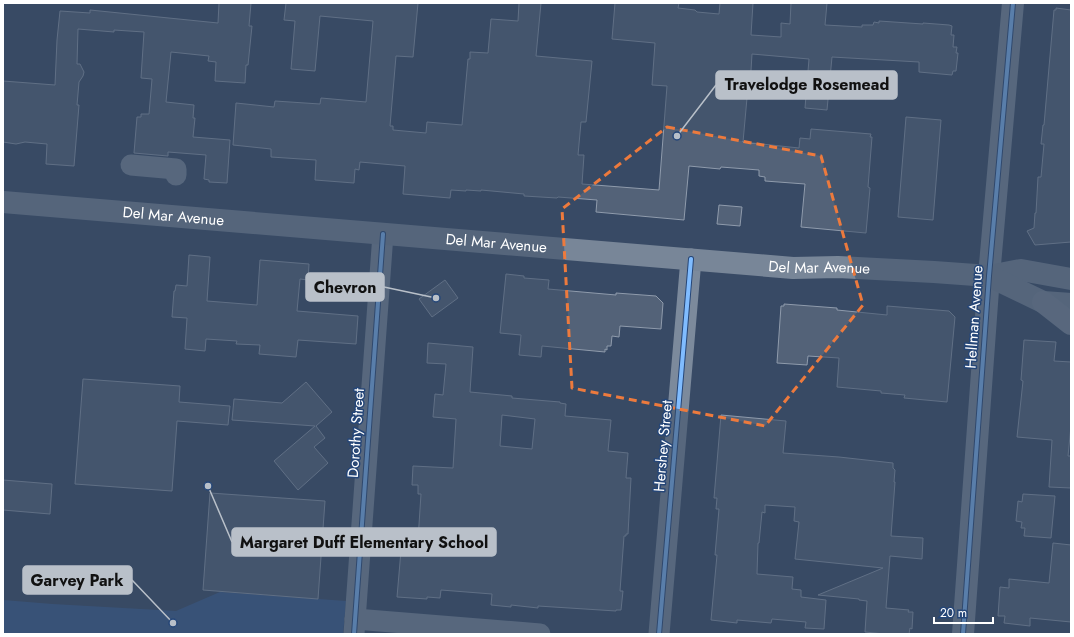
<svg xmlns="http://www.w3.org/2000/svg" width="1074" height="637" font-family="Jost,sans-serif">
	<rect width="100%" height="100%" fill="#384a65"/>
	<!-- green -->
	<polygon fill="#395c8f" points="220,592 346,601 343,634 3,634 3,600 52,604 176,611"/>
	<!-- building -->
	<g fill="#536278" stroke="#8f9bac" fill-rule="evenodd">
		<polygon points="219,3 251,3 249,26 252,26 248,65 246,65 245,83 215,81 216,62 208,61 209,56 171,52 166,102 194,105 193,118 195,118 193,137 230,140 227,183 209,182 209,180 204,179 206,155 168,152 168,156 134,153 137,117 141,117 141,114 149,114 152,79 141,78 144,32 114,30 114,32 78,29 77,64 80,64 84,72 83,76 79,82 77,105 79,105 74,166 46,164 47,144 25,142 16,144 3,142 3,81 55,85 57,40 60,11 90,13 90,10 218,23"/>
		<polygon points="286,3 418,3 413,57 396,56 390,126 393,126 393,130 426,133 427,122 462,125 468,59 470,59 470,52 488,53 491,19 518,21 519,3 541,3 536,56 592,61 586,122 581,122 578,155 584,155 582,184 659,190 667,86 652,85 655,43 612,39 615,3 679,3 678,8 695,10 697,12 719,14 720,3 753,3 751,35 781,37 781,23 790,24 791,3 827,3 825,25 862,27 862,25 873,25 874,22 879,23 879,21 923,24 923,23 949,25 952,26 951,35 954,35 953,47 957,47 956,53 958,53 956,71 953,71 952,75 919,72 919,62 832,57 827,110 805,108 809,59 752,54 750,87 748,87 743,142 799,148 800,138 810,139 811,129 871,134 870,137 872,137 868,187 870,188 866,233 801,227 805,184 765,181 765,177 759,176 759,170 721,167 720,169 689,166 684,220 596,212 597,200 558,197 557,198 524,196 524,194 481,190 481,191 466,190 466,191 451,190 450,198 403,194 405,166 360,162 359,170 355,169 354,183 315,180 316,160 271,157 271,149 233,145 236,103 274,107 275,101 320,104 321,98 366,102 373,21 320,16 315,71 291,69 295,21 284,20"/>
		<polygon points="1056,8 1071,10 1071,242 1035,245 1027,231 1034,228 1035,213 1036,213 1038,177 1041,177 1044,144 1041,144 1043,125 1044,125 1054,10 1056,10"/>
		<polygon points="906,117 941,120 933,220 898,217"/>
		<polygon points="719,205 742,207 740,226 717,224"/>
		<polygon points="189,255 210,257 207,301 257,305 260,260 309,264 308,280 300,279 297,311 358,316 356,344 298,340 296,357 259,354 260,345 236,344 237,341 206,339 205,351 185,349 187,318 172,317 174,291 175,291 176,285 187,286"/>
		<polygon points="506,274 524,276 524,278 549,280 548,289 616,295 616,293 656,296 663,303 661,329 620,326 619,337 612,336 611,346 607,346 607,350 605,349 605,352 542,346 541,357 519,355 521,335 500,333"/>
		<polygon points="445,280 458,298 432,317 419,299"/>
		<polygon points="784,304 837,308 837,310 887,315 887,306 949,311 955,317 947,402 904,398 905,395 881,393 881,391 837,387 839,358 808,356 807,365 777,363 781,306 784,306"/>
		<polygon points="1024,340 1056,342 1054,361 1071,362 1071,426 1068,456 1071,456 1071,488 1049,487 1052,440 1017,437 1023,381 1021,380"/>
		<path d="M428 343 473 347 470 392 512 396V398L560 402V403L566 404 565 416 611 420 608 451 628 453 626 478H631L628 534H626V536H624L620 591H623L621 610H616V611L538 606V608L511 605V607L491 605 492 594 441 590 440 598 427 597V599L397 597 402 539 418 540 421 494H418V485H412L413 466 453 468 456 419 433 417 435 394 443 395 446 364 427 363ZM502 415 535 419 532 449 500 446Z"/>
		<polygon points="83,379 180,386 179,402 230,406 228,425 177,421 172,491 75,484"/>
		<polygon points="306,382 332,412 316,426 325,438 314,447 328,463 298,490 274,461 315,426 232,420 234,399 282,403"/>
		<polygon points="721,415 786,421 783,453 839,457 893,463 893,468 895,470 894,482 895,482 891,536 923,538 922,559 890,556 886,608 909,610 908,612 913,612 912,629 910,628 909,634 884,634 865,632 867,601 859,600 859,599 818,595 883,568 795,559 799,522 794,521 795,507 765,505 765,513 762,512 759,543 758,543 757,574 793,577 792,589 801,590 801,597 826,600 824,629 805,628 806,622 772,619 771,623 737,620 737,623 711,620 717,555 715,555 719,509 716,509 717,498 714,498"/>
		<polygon points="3,480 52,484 50,514 3,510"/>
		<polygon points="210,493 325,501 318,599 203,590"/>
		<polygon points="1023,494 1055,496 1051,538 1024,536 1025,528 1021,528 1022,522 1016,521 1018,501 1022,502"/>
		<polygon points="1053,543 1071,545 1071,622 1030,618 1030,626 1004,623 1005,616 998,616 1000,587 1009,588 1009,579 1049,583"/>
	</g>
	<g fill="none" stroke-linecap="round" stroke-linejoin="round">
		<!-- minor -->
		<g stroke="#7c8a9c" stroke-width="21">
			<polyline points="131,165 176,169 176,175"/>
			<polyline points="355,619 540,634"/>
			<polyline points="354,634 383,234"/>
			<polyline points="659,634 691,259"/>
		</g>
		<!-- tertiary -->
		<polyline stroke="#7c8a9c" stroke-width="22" points="963,634 989,276 1013,3"/>
		<!-- secondary -->
		<g stroke="#788698" stroke-width="22">
			<path id="s1" d="M3 202 793 268 838 267 934 272 989 276 1021 270 1071 279"/>
			<polyline points="989,276 1043,302 1071,304"/>
		</g>
		<!-- motorway -->
		<polyline stroke="#7e8b9c" stroke-width="22" points="1043,302 1071,324"/>
		<defs>
			<g id="cycleway">
				<polyline points="354,634 383,234"/>
				<polyline points="659,634 691,259"/>
				<polyline points="963,634 989,276 1013,3"/>
			</g>
		</defs>
		<!-- cycleway casing -->
		<use href="#cycleway" stroke="#254678" stroke-width="6"/>
		<!-- cycleway -->
		<use href="#cycleway" stroke="#80bcff" stroke-width="4"/>
	</g>
	<!-- marked area -->
	<path d="M0 0H1074V637H0ZM667 127 821 156 863 305 765 426 572 388 562 209Z" fill="#384a65" fill-opacity=".55" fill-rule="evenodd"/>
	<path fill="none" stroke="#ed7a3d" stroke-width="3" stroke-dasharray="8 5" stroke-linejoin="round" d="M667 127 821 156 863 305 765 426 572 388 562 209Z"/>
	<g text-anchor="middle" dominant-baseline="central" stroke-width="3" stroke-linejoin="round" paint-order="stroke">
		<!-- street labels -->
		<g font-size="15" fill="#fff" stroke="#254678">
			<text stroke="none"><textPath href="#s1" startOffset="171">Del Mar Avenue</textPath></text>
			<text stroke="none"><textPath href="#s1" startOffset="495">Del Mar Avenue</textPath></text>
			<text stroke="none"><textPath href="#s1" startOffset="819">Del Mar Avenue</textPath></text>
			<text transform="translate(974 317) rotate(-86)">Hellman Avenue</text>
			<text transform="translate(356 433) rotate(-86)">Dorothy Street</text>
			<text transform="translate(663 446) rotate(-85)">Hershey Street</text>
		</g>
	</g>
	<!-- callouts -->
	<path fill="none" stroke="#b9c0c9" stroke-width="1.5" d="M677 136L716 85M436 298L384 287M208 486L232 542M173 623L132 580"/>
	<g fill="#b9c0c9" stroke="#254678" stroke-width="1.5">
		<circle cx="677" cy="136" r="4"/>
		<circle cx="436" cy="298" r="4"/>
		<circle cx="208" cy="486" r="4"/>
		<circle cx="173" cy="623" r="4"/>
	</g>
	<g fill="#b9c0c9" stroke="#b9c0c9" stroke-width="1.5">
		<rect x="716" y="71" width="181" height="28" rx="4"/>
		<rect x="306" y="273" width="78" height="28" rx="4"/>
		<rect x="232" y="528" width="264" height="28" rx="4"/>
		<rect x="23" y="566" width="109" height="28" rx="4"/>
	</g>
	<g font-size="16" text-anchor="middle" font-weight="bold" fill="#111">
		<text x="807" y="90">Travelodge Rosemead</text>
		<text x="345" y="293">Chevron</text>
		<text x="364" y="548">Margaret Duff Elementary School</text>
		<text x="77" y="586">Garvey Park</text>
	</g>
	<!-- border -->
	<rect width="1074" height="637" fill="none" stroke="#ffffff" stroke-width="8"/>
	<!-- scale -->
	<path d="M934 617v6h59v-6" fill="none" stroke="#ffffff" stroke-width="2"/>
	<text x="940" y="617" font-size="12" fill="#ffffff" stroke="#254678" stroke-width="3" paint-order="stroke">20 m</text>
</svg>
